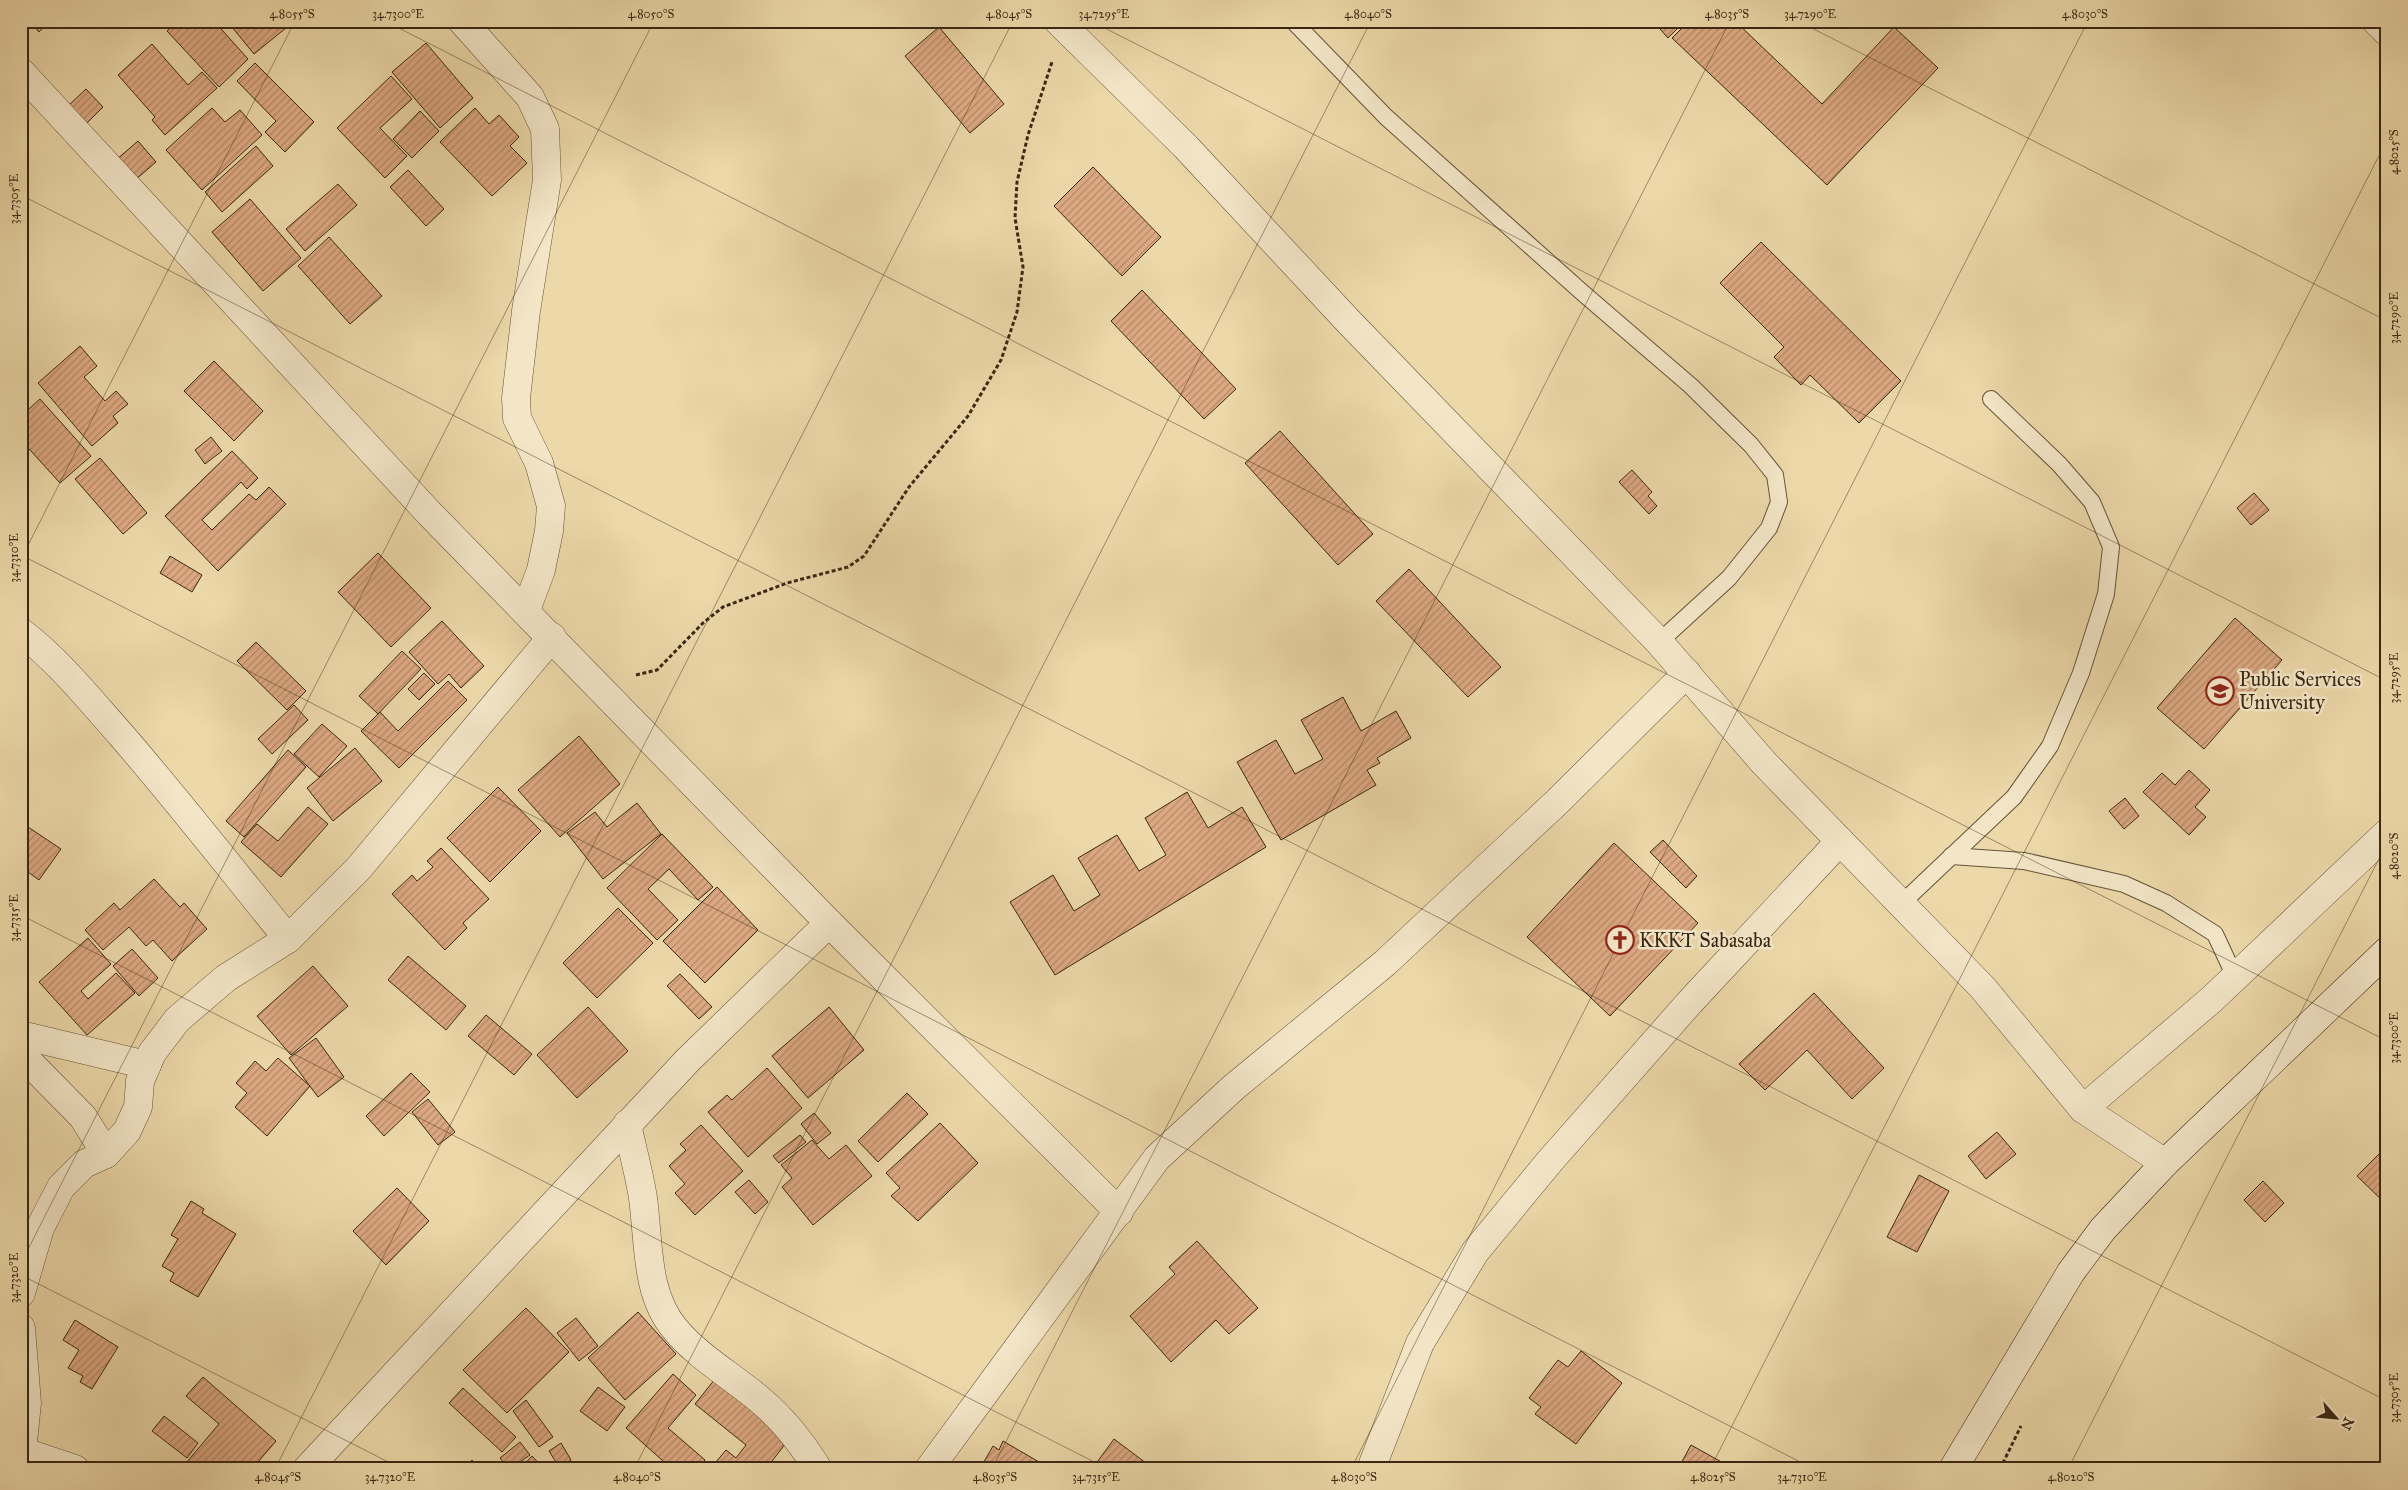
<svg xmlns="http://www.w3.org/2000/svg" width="2408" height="1490" font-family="'IM FELL Great Primer',serif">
	<defs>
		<pattern id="building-hatch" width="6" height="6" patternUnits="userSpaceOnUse" patternTransform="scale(1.25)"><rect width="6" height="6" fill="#dda982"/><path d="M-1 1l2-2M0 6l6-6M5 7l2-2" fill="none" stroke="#b48a69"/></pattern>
	</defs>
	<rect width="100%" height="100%" fill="#ecd8a9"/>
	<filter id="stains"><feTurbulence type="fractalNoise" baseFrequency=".004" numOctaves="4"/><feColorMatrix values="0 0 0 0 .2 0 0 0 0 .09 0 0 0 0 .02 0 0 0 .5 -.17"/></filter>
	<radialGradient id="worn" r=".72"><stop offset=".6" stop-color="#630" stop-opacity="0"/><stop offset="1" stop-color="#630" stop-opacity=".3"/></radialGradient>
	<!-- building -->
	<g fill="url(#building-hatch)" stroke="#3a2712">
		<polygon points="29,21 50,21 39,32"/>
		<polygon points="177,21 214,21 248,59 219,87 167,31"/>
		<polygon points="227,21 290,21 292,23 254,54"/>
		<polygon points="1653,21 1685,21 1668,38"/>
		<polygon points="1689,21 1735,21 1822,104 1894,27 1938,68 1827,185 1672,38"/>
		<polygon points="939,27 1004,104 970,133 905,56"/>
		<polygon points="426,43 473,98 440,128 392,72"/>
		<polygon points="152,44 188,85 202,72 217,88 165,135 152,120 155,117 118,75"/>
		<polygon points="255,63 314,122 285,152 265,132 276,121 237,81"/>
		<polygon points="391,76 412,99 380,128 407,156 385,178 337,128"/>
		<polygon points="86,89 103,107 85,125 67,107"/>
		<polygon points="212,108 225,122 240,110 262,135 202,190 166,150"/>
		<polygon points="475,108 489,124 499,115 519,137 510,146 527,163 492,196 440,142"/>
		<polygon points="420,111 439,131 412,158 393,139"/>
		<polygon points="138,141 156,162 134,181 116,160"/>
		<polygon points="256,146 273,166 222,212 205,192"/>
		<polygon points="1093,167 1161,237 1122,276 1054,206"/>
		<polygon points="408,170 444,209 426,226 390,187"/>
		<polygon points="338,184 357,205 305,251 286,229"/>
		<polygon points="250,199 301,258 263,291 212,232"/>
		<polygon points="329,237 382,296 350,324 298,266"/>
		<polygon points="1761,242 1901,381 1859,423 1810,375 1801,385 1774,357 1784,347 1720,283"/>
		<polygon points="1142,290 1236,389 1204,419 1111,321"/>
		<polygon points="80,346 97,366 84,377 105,401 116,391 128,404 113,416 118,423 92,446 38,383"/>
		<polygon points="214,361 263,411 234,441 184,391"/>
		<polygon points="40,399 91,456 60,483 21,440 21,416"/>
		<polygon points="1280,431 1373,534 1338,565 1245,463"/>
		<polygon points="211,437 222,451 205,464 195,450"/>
		<polygon points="232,451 258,478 247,489 241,482 202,520 212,530 249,494 256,500 269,487 286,504 218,571 165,516"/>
		<polygon points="100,458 147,513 123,534 75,479"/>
		<polygon points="1632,470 1652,492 1648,496 1657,506 1649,514 1619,482"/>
		<polygon points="2254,493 2269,510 2251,525 2237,508"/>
		<polygon points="378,553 431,608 391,647 338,592"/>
		<polygon points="170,556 202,575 192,592 160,573"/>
		<polygon points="1409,569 1501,667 1468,697 1376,601"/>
		<polygon points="2235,618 2282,660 2204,749 2157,708"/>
		<polygon points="442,621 484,666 461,688 449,674 438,684 409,652"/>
		<polygon points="256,642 306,691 287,710 237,661"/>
		<polygon points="402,651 421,669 378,714 359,696"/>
		<polygon points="424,673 435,684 419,700 408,689"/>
		<polygon points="448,681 467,700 399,768 361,731 380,712 398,731"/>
		<polygon points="1343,697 1361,731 1396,711 1411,738 1377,758 1380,763 1367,770 1376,785 1281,840 1237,762 1276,740 1295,774 1323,759 1301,720"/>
		<polygon points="294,705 308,720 272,754 258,739"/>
		<polygon points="322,724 347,746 319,777 294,754"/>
		<polygon points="579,736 620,784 560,837 518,790"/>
		<polygon points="355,748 382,781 333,821 307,788"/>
		<polygon points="288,750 306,767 244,837 226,821"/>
		<polygon points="2189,770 2210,790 2195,807 2206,817 2189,835 2143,792 2162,773 2175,785"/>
		<polygon points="498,787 541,831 490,882 447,838"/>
		<polygon points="1187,792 1208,828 1242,807 1266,847 1055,975 1010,902 1053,875 1074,911 1100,895 1078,858 1117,835 1139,871 1166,855 1145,818"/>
		<polygon points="2125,798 2139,816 2124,829 2109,811"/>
		<polygon points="637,803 661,834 603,879 567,833 595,812 607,827"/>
		<polygon points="308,807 328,824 281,877 241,842 257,824 278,841"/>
		<polygon points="25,825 61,849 39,880 21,867 21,830"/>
		<polygon points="662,834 713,887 698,900 669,869 648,889 678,920 657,940 607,888"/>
		<polygon points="1663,840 1697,876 1686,888 1650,852"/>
		<polygon points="1614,843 1698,923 1610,1016 1527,937"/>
		<polygon points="441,848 489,899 463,923 467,928 445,950 392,894 412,875 417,881 433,867 427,861"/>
		<polygon points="154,879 180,907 184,903 207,929 172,961 153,940 146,946 129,927 103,950 85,930 114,903 120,910"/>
		<polygon points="717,887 758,930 705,983 663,941"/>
		<polygon points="618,908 653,943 597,998 563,963"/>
		<polygon points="88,938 111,964 81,991 88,999 116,973 135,993 87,1035 39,982"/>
		<polygon points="132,949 158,978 139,996 113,966"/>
		<polygon points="408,956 466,1006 446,1030 388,980"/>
		<polygon points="313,966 348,1006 291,1055 257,1016"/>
		<polygon points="680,974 712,1007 699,1019 667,986"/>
		<polygon points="1814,993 1884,1068 1852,1099 1807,1050 1765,1090 1739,1064"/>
		<polygon points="588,1007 628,1051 577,1098 537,1055"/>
		<polygon points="829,1007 864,1050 808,1098 772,1056"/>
		<polygon points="486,1015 532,1054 514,1075 468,1036"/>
		<polygon points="316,1038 344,1077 318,1097 289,1058"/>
		<polygon points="278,1058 310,1086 267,1136 235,1107 247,1093 236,1083 255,1061 266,1071"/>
		<polygon points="767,1068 802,1108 748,1157 708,1112 727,1095 732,1100"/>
		<polygon points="411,1073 430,1092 384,1136 366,1116"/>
		<polygon points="907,1093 928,1114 878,1162 858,1141"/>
		<polygon points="428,1099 455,1132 438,1145 412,1112"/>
		<polygon points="814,1113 831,1133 817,1144 801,1124"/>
		<polygon points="940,1123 978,1163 918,1221 891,1196 900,1188 886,1173"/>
		<polygon points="701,1125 743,1171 695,1215 675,1193 685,1184 669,1166 686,1150 680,1144"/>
		<polygon points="1997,1132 2016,1154 1986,1179 1968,1156"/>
		<polygon points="800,1135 806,1142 779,1163 773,1156"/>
		<polygon points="812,1140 829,1159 846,1145 872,1176 813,1225 782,1187 792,1178 781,1165"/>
		<polygon points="2387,1146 2387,1205 2357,1176"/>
		<polygon points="1919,1175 1949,1191 1917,1252 1887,1237"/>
		<polygon points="749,1180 768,1202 755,1214 735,1192"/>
		<polygon points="2263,1181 2284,1203 2265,1222 2244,1200"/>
		<polygon points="397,1188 429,1221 386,1265 353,1231"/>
		<polygon points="191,1201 204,1209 202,1213 236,1234 198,1297 170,1281 174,1273 162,1266 178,1239 171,1235"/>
		<polygon points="1197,1241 1258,1308 1229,1334 1216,1320 1171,1362 1130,1316 1175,1274 1169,1267"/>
		<polygon points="526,1308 569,1352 507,1413 463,1370"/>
		<polygon points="638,1312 676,1354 625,1400 588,1358"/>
		<polygon points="576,1318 598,1346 579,1361 557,1333"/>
		<polygon points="75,1320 118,1347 92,1389 80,1382 83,1376 68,1368 79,1350 63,1340"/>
		<polygon points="1581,1351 1622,1383 1576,1444 1535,1414 1541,1407 1529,1398 1558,1360 1568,1367"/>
		<polygon points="673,1374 696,1395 668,1428 705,1460 697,1469 672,1469 626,1428"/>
		<polygon points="203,1377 276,1441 252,1469 193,1469 186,1463 219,1424 186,1396"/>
		<polygon points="715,1379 789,1439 766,1469 710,1469 726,1450 736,1458 746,1445 695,1404"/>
		<polygon points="598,1387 625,1407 607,1431 580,1411"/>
		<polygon points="463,1388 516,1437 502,1452 449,1403"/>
		<polygon points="526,1400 553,1437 539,1447 513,1411"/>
		<polygon points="164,1416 198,1443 187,1458 152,1431"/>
		<polygon points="1114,1439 1154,1469 1092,1469"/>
		<polygon points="1003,1441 1051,1469 985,1469 981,1467 993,1446 999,1450"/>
		<polygon points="520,1442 530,1455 509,1469 500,1458"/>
		<polygon points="561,1443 571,1460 559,1467 549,1451"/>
		<polygon points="1691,1445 1734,1469 1678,1469"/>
		<polygon points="532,1456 544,1469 520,1469"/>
		<polygon points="472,1460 480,1469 463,1469"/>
	</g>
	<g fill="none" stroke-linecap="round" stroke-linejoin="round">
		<defs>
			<g id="lane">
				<polyline points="1293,21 1386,117 1584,294 1691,386 1751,445 1775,475 1779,502 1769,528 1729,578 1659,642"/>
				<polyline points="1951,856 2024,861 2124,884 2166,903 2215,934 2235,977"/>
				<polyline points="1901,904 2014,797 2050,746 2081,673 2106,594 2111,547 2092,502 2059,464 1991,399"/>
			</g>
			<g id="street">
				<polyline points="462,21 530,97 545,129 547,180 526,311 516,398 517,418 539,463 551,506 549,531 541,570 526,610"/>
				<polyline points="1058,21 1186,147 1349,322 1659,642 1764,763 1982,987 2083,1109 2165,1163"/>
				<polyline points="2376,21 2387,32"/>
				<polyline points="21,72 429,513 829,923 1119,1212"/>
				<path d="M21 632C59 661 90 700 122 736 179 802 233 871 288 939"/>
				<polyline points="21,1035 147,1065"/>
				<polyline points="21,1054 83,1117 106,1154"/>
				<polyline points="2083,1109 2211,1000 2387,833"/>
				<path d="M627 1124C632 1148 639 1173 643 1198 649 1241 645 1294 675 1329 698 1357 732 1376 759 1399 783 1419 802 1443 818 1469"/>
				<polyline points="21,1293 40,1228 61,1187 84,1164 106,1154 127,1131 138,1107 140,1081 152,1053 177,1020 226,978 288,939 358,869 552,637"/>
				<polyline points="21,1328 27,1403 22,1451"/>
				<polyline points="21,1451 75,1469"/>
				<polyline points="307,1469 687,1061 829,923"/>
				<polyline points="929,1469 1157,1158 1234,1087 1385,963 1557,802 1687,673"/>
				<polyline points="1371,1469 1420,1343 1475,1252 1550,1161 1690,1002 1840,841"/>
			</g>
			<polyline id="secondary" points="1953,1469 2071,1272 2103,1229 2165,1163 2387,951"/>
		</defs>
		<!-- lane casing -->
		<use href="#lane" stroke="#665338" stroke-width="18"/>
		<!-- street casing -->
		<use href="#street" stroke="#665338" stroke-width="29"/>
		<!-- secondary casing -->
		<use href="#secondary" stroke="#3a2712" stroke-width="29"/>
		<!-- path -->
		<g stroke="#3a2712" stroke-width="3" stroke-dasharray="4 2.5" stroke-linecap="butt">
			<polyline points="636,675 657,670 703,623 723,607 787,583 848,567 864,556 909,487 968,416 1001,360 1017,312 1023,267 1015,218 1017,182 1028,135 1052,62"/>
			<polyline points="2000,1469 2021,1426"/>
		</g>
		<!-- lane -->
		<use href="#lane" stroke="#f3e6c7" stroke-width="16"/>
		<!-- street -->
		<use href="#street" stroke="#f3e6c7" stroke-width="28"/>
		<!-- secondary -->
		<use href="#secondary" stroke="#f3e6c7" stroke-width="28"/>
	</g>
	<!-- ticks -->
	<path fill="none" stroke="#3a2712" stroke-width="1" stroke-opacity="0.45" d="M385 21 2387 1041M1091 21 2387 681M1798 21 2387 321M21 195 2387 1401M21 555 1814 1469M21 559 295 21M21 915 1108 1469M21 1263 654 21M21 1275 402 1469M275 1469 1013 21M634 1469 1371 21M992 1469 1730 21M1351 1469 2088 21M1710 1469 2387 140M2068 1469 2387 843"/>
	<!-- icons -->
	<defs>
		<symbol id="university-ring" viewBox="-11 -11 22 22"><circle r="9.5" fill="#f3e6c7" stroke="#8f2418" stroke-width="1.5"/><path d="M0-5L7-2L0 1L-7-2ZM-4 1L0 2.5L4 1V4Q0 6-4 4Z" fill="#8f2418"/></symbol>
		<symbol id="church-ring" viewBox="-11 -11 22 22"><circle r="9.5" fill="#f3e6c7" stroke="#8f2418" stroke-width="1.5"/><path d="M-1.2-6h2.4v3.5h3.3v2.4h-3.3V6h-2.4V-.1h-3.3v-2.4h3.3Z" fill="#8f2418"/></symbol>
	</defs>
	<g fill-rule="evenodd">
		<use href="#university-ring" x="2204" y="675" width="32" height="32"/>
		<use href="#church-ring" x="1604" y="924" width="32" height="32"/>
	</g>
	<g text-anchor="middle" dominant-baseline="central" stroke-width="5" stroke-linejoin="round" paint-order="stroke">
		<!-- poi labels -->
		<g font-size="20" fill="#3a2712" stroke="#f3e6c7" text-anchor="start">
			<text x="2239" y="679">Public Services<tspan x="2239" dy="23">University</tspan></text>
			<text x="1639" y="940">KKKT Sabasaba</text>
		</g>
	</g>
	<!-- margin -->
	<rect width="2408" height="1490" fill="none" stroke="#ecd8a9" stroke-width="55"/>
	<!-- north arrow -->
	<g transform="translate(2336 1418) rotate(117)" stroke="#f3e6c7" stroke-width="4" paint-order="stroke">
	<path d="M0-4L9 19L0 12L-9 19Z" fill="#3a2712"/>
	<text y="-8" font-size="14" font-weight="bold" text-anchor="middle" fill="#3a2712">N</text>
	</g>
	<rect x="28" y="28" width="2352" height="1434" fill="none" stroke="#3a2712" stroke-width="2"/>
	<g font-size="12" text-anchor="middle" fill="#3a2712">
		<text x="292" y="18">4.8055°S</text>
		<text x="398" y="18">34.7300°E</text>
		<text x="651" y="18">4.8050°S</text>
		<text x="1009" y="18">4.8045°S</text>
		<text x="1104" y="18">34.7295°E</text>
		<text x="1368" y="18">4.8040°S</text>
		<text x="1727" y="18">4.8035°S</text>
		<text x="1810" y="18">34.7290°E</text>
		<text x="2085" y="18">4.8030°S</text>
		<text transform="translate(2394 152) rotate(-90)" y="4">4.8025°S</text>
		<text transform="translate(14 199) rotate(-90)" y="4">34.7305°E</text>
		<text transform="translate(2394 318) rotate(-90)" y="4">34.7290°E</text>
		<text transform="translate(14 558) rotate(-90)" y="4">34.7310°E</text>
		<text transform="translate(2394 678) rotate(-90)" y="4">34.7295°E</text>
		<text transform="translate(2394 856) rotate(-90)" y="4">4.8020°S</text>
		<text transform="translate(14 918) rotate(-90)" y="4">34.7315°E</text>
		<text transform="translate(2394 1038) rotate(-90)" y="4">34.7300°E</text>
		<text transform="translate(14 1278) rotate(-90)" y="4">34.7320°E</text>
		<text transform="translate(2394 1398) rotate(-90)" y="4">34.7305°E</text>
		<text x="278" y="1481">4.8045°S</text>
		<text x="390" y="1481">34.7320°E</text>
		<text x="637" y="1481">4.8040°S</text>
		<text x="995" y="1481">4.8035°S</text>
		<text x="1096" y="1481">34.7315°E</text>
		<text x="1354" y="1481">4.8030°S</text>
		<text x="1713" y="1481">4.8025°S</text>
		<text x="1802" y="1481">34.7310°E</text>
		<text x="2071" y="1481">4.8020°S</text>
	</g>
	<rect width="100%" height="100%" filter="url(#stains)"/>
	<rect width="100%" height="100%" fill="url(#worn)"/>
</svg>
